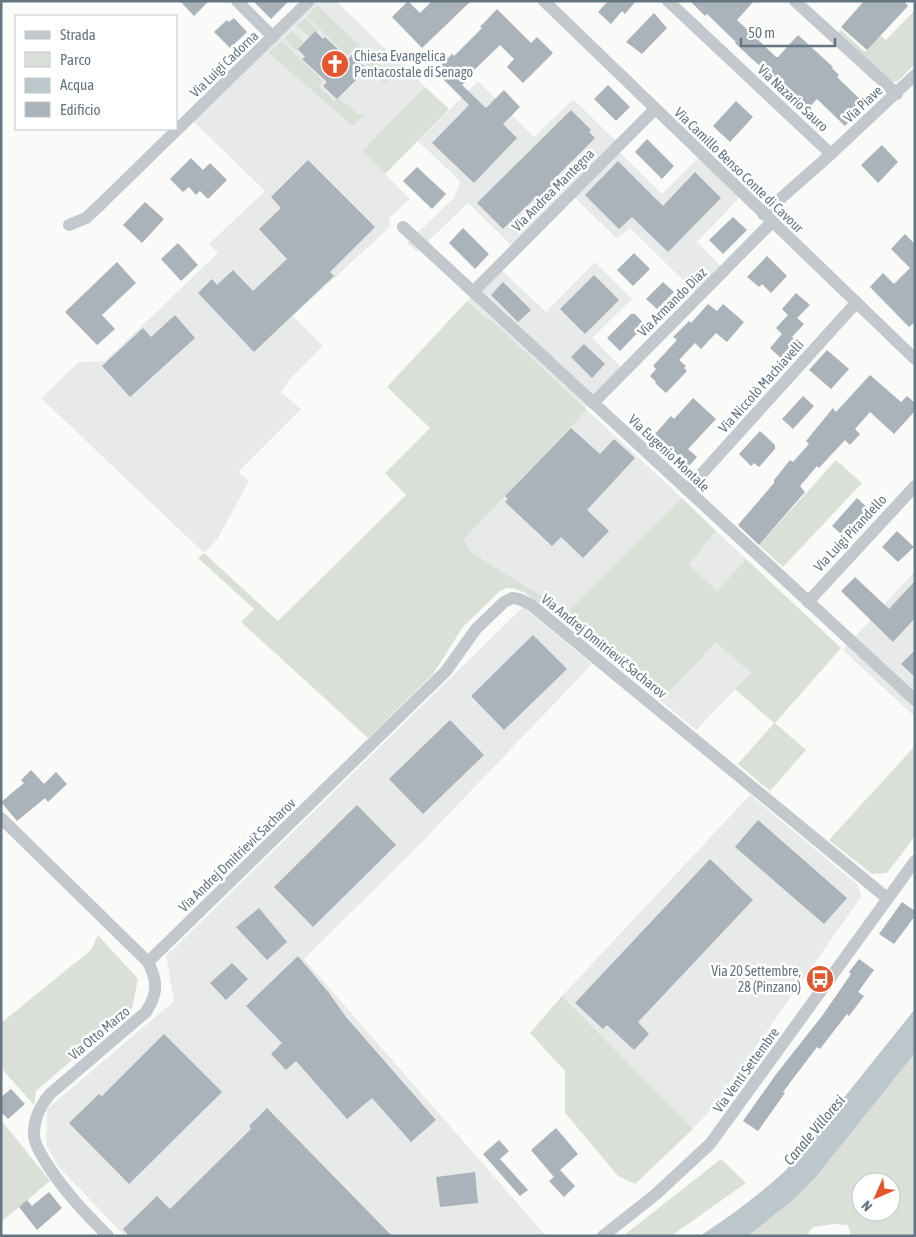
<svg xmlns="http://www.w3.org/2000/svg" width="916" height="1237" font-family="'Asap Condensed',sans-serif">
	<rect width="100%" height="100%" fill="#fafaf8"/>
	<!-- built -->
	<g fill="#e8e9e9">
		<polygon points="312,1 336,1 425,87 362,151 410,199 389,218 390,227 293,316 323,346 289,380 281,392 301,409 238,472 249,481 218,538 204,553 41,398 79,362 105,361 218,253 209,244 265,191 192,120"/>
		<polygon points="478,81 534,137 573,99 619,144 615,148 662,194 702,154 743,194 697,242 723,268 697,294 630,228 617,239 570,193 514,248 468,203 417,252 407,243 454,198 460,181 418,141"/>
		<polygon points="595,262 632,299 592,338 623,369 585,408 497,325 481,314 467,301 500,269 546,312"/>
		<polygon points="587,410 682,498 567,612 471,552 464,539"/>
		<polygon points="716,531 746,559 717,591 688,565"/>
		<polygon points="915,571 915,717 843,650"/>
		<polygon points="523,607 592,664 423,841 304,959 546,1236 125,1236 58,1166 46,1145 47,1109 174,1001 166,956"/>
		<polygon points="716,641 751,673 696,730 661,701"/>
		<polygon points="750,795 858,885 861,897 715,1105 693,1129 562,996"/>
	</g>
	<!-- green -->
	<g fill="#dadfd7" fill-rule="evenodd">
		<polygon points="317,5 388,73 389,79 384,83 353,50 347,56 307,16"/>
		<polygon points="915,10 915,64 898,81 890,82 838,33 841,30 865,52 880,35 886,40"/>
		<polygon points="305,18 318,31 317,32 315,31 309,37 297,26"/>
		<polygon points="292,31 304,43 298,49 298,52 284,39"/>
		<polygon points="282,41 323,81 318,86 334,101 338,98 346,105 347,104 358,114 364,114 353,126 269,53"/>
		<polygon points="425,87 449,109 385,174 362,151"/>
		<polygon points="467,301 481,314 497,325 587,410 464,539 471,552 567,612 682,498 716,531 689,565 717,591 746,559 841,648 775,723 806,750 770,791 738,764 774,723 735,689 751,673 716,642 661,701 562,619 525,593 516,589 507,588 500,591 463,627 433,674 368,738 241,622 254,609 198,558 204,553 278,621 406,495 385,473 430,428 387,387"/>
		<polygon points="836,460 862,483 783,567 759,545"/>
		<polygon points="915,746 915,836 887,873 872,874 829,840"/>
		<polygon points="98,935 138,979 132,1008 36,1091 34,1105 1,1068 1,1023 91,950"/>
		<polygon points="562,996 693,1129 635,1184 618,1176 565,1113 565,1071 530,1033"/>
		<path d="M915 1053V1236H851L848 1225 835 1224 813 1227 806 1236H748L793 1200 815 1178ZM861 1182H891V1212H861Z"/>
		<polygon points="1,1120 50,1181 1,1222"/>
		<polygon points="721,1159 746,1183 671,1236 623,1236"/>
	</g>
	<!-- water -->
	<path fill="#bbc7cb" d="M915 1009V1053L815 1178 793 1200 748 1236H700C731 1216 759 1195 786 1170Z"/>
	<!-- building -->
	<g fill="#aab3b9">
		<polygon points="180,1 209,1 194,16"/>
		<polygon points="253,1 289,1 271,19"/>
		<polygon points="408,1 420,13 432,1 471,1 422,48 392,17"/>
		<polygon points="608,1 636,1 625,14 622,11 611,24 598,12"/>
		<polygon points="690,1 754,1 737,20 776,57 778,57 798,35 833,67 832,68 839,75 837,77 865,104 845,126 817,99 807,110 795,100 797,98 751,58 735,43 736,42 707,14 705,16"/>
		<polygon points="864,1 904,1 908,6 867,50 841,27"/>
		<polygon points="497,9 531,43 537,37 553,53 523,83 507,67 514,59 500,45 469,75 471,77 462,85 486,108 504,90 520,107 503,124 517,138 474,183 432,143 469,105 435,71 452,54 454,56 482,28 480,27"/>
		<polygon points="654,13 667,28 642,54 626,42"/>
		<polygon points="234,18 247,32 230,48 214,32 227,20 229,22"/>
		<polygon points="315,31 323,39 325,37 348,59 352,55 367,69 337,99 323,86 327,82 302,59 305,57 298,49"/>
		<polygon points="608,85 630,107 616,121 594,99"/>
		<polygon points="736,101 753,117 730,142 713,126"/>
		<polygon points="571,110 591,130 589,132 595,138 550,183 558,190 542,206 535,198 503,229 477,203"/>
		<polygon points="647,139 674,166 662,179 635,152"/>
		<polygon points="882,145 898,162 878,183 861,165"/>
		<polygon points="191,158 203,170 210,163 227,180 208,199 200,191 196,195 189,187 183,192 170,179"/>
		<polygon points="308,160 375,227 330,272 334,276 254,352 198,293 212,279 217,285 233,270 253,291 287,259 259,229 281,208 271,197"/>
		<polygon points="618,161 663,206 695,172 721,198 668,252 632,217 619,229 585,195"/>
		<polygon points="417,167 446,194 432,209 403,181"/>
		<polygon points="145,202 164,219 142,243 123,225"/>
		<polygon points="733,217 747,230 723,254 709,240"/>
		<polygon points="463,228 489,254 475,269 449,243"/>
		<polygon points="905,234 915,244 915,322 909,327 870,287 883,273 894,284 910,268 891,249"/>
		<polygon points="178,243 198,265 181,281 161,259"/>
		<polygon points="634,253 650,269 633,286 617,270"/>
		<polygon points="767,256 787,276 771,293 762,284 759,287 747,277"/>
		<polygon points="117,262 136,283 102,315 115,329 97,345 65,312"/>
		<polygon points="594,275 619,300 585,334 560,309"/>
		<polygon points="503,282 531,310 518,322 491,295"/>
		<polygon points="663,282 674,292 657,309 646,299"/>
		<polygon points="796,293 810,305 797,318 804,324 792,337 797,343 783,360 770,348 782,334 776,328 788,315 782,309"/>
		<polygon points="708,304 717,311 723,304 744,322 727,342 716,333 701,349 695,343 679,360 686,366 684,368 687,371 666,393 655,383 656,382 650,376 656,369 653,366 677,340 673,337 689,321 691,323"/>
		<polygon points="631,314 635,314 645,325 620,351 607,338"/>
		<polygon points="175,315 195,338 130,397 102,366 143,328 151,337"/>
		<polygon points="584,344 605,364 592,378 571,357"/>
		<polygon points="827,350 849,369 831,389 809,370"/>
		<polygon points="870,375 901,402 907,396 915,403 915,411 894,434 870,412 855,429 860,434 850,445 845,440 819,468 817,466 800,486 805,492 759,545 738,525 774,483 774,480 790,460 793,462 809,444 806,441 833,408 836,412"/>
		<polygon points="803,396 814,406 793,429 782,419"/>
		<polygon points="693,398 716,419 688,449 697,457 689,466 655,434 671,416 674,419"/>
		<polygon points="571,428 600,454 614,439 635,458 587,510 609,531 583,558 561,537 552,546 505,502 508,499 505,496"/>
		<polygon points="760,431 775,445 775,449 759,467 754,463 751,466 739,454"/>
		<polygon points="857,498 872,512 848,540 832,526"/>
		<polygon points="897,531 914,547 898,562 882,547"/>
		<polygon points="855,577 889,609 915,581 915,618 893,642 841,591"/>
		<polygon points="533,635 567,669 504,730 471,696"/>
		<polygon points="915,650 915,677 901,664"/>
		<polygon points="450,720 484,755 423,814 389,779"/>
		<polygon points="31,770 44,784 56,772 67,784 48,802 45,798 17,821 1,802 24,783 21,780"/>
		<polygon points="357,805 396,845 313,927 274,887"/>
		<polygon points="758,820 847,898 824,924 735,847"/>
		<polygon points="710,859 753,900 638,1022 649,1034 634,1050 607,1025 603,1029 575,1003"/>
		<polygon points="902,902 915,911 915,916 894,944 879,934"/>
		<polygon points="259,908 287,942 267,960 236,927"/>
		<polygon points="298,956 329,993 346,1017 436,1120 411,1142 372,1098 347,1119 296,1061 286,1070 271,1054 282,1043 246,1006"/>
		<polygon points="859,959 874,970 858,992 864,996 849,1016 847,1014 820,1049 817,1047 783,1092 785,1093 758,1131 743,1121 777,1073 822,1016 851,974 849,972"/>
		<polygon points="232,963 248,979 226,1000 210,983"/>
		<polygon points="164,1034 222,1092 129,1184 69,1123 99,1094 102,1096"/>
		<polygon points="11,1089 25,1104 8,1119 1,1112 1,1097"/>
		<polygon points="267,1108 392,1236 129,1236 123,1229 157,1196 170,1209 251,1129 249,1126"/>
		<polygon points="556,1128 578,1154 560,1170 575,1186 564,1197 549,1181 554,1177 531,1150"/>
		<polygon points="499,1140 509,1151 500,1159 528,1190 520,1196 483,1154"/>
		<polygon points="475,1172 478,1203 440,1207 436,1177"/>
		<polygon points="49,1192 62,1208 37,1230 19,1207 27,1200 32,1206"/>
	</g>
	<g fill="none" stroke-linecap="round" stroke-linejoin="round">
		<!-- minor -->
		<g stroke="#c3c8cc" stroke-width="12">
			<polyline points="237,1 273,37"/>
			<polyline points="544,1 915,359"/>
			<polyline points="668,1 831,154"/>
			<polyline points="795,1 897,94"/>
			<polyline points="763,214 831,154 915,75"/>
			<polyline points="69,225 86,218 100,205 309,1"/>
			<polyline points="403,227 915,700"/>
			<polyline points="473,292 655,109"/>
			<polyline points="593,403 772,222"/>
			<polyline points="687,490 856,303"/>
			<polyline points="808,602 915,486"/>
			<path d="M1 818 148 962C158 982 158 993 146 1012L50 1094C40 1106 33 1119 34 1136 35 1146 42 1156 47 1164 64 1191 85 1213 108 1236"/>
			<polyline points="148,962 446,671 476,629 504,602 512,598 519,599 530,604 887,898"/>
			<polyline points="603,1236 655,1195 710,1144 915,861"/>
		</g>
	</g>
	<!-- icons -->
	<defs>
		<symbol id="church-disc" viewBox="-11 -11 22 22"><circle r="9.5" fill="#e4572e" stroke="#fff"/><path d="M-1.2-6h2.4v3.5h3.3v2.4h-3.3V6h-2.4V-.1h-3.3v-2.4h3.3Z" fill="#fff"/></symbol>
		<symbol id="bus-disc" viewBox="-11 -11 22 22"><circle r="9.5" fill="#e4572e" stroke="#fff"/><path d="M-5-6H5V4H4V6H2V4H-2V6H-4V4H-5ZM-3.5-4V0h7V-4ZM-3.5 1.2v1.5H-2V1.2ZM2 1.2v1.5H3.5V1.2Z" fill="#fff"/></symbol>
	</defs>
	<g fill-rule="evenodd">
		<use href="#church-disc" x="319" y="48" width="32" height="32"/>
		<use href="#bus-disc" x="804" y="963" width="32" height="32"/>
	</g>
	<g text-anchor="middle" dominant-baseline="central" stroke-width="5" stroke-linejoin="round" paint-order="stroke">
		<!-- poi labels -->
		<g font-size="14" fill="#657683" stroke="#fff" text-anchor="start">
			<text x="354" y="56">Chiesa Evangelica<tspan x="354" dy="16">Pentacostale di Senago</tspan></text>
			<text x="801" y="971" text-anchor="end">Via 20 Settembre,<tspan x="801" dy="16">28 (Pinzano)</tspan></text>
		</g>
		<!-- street labels -->
		<g font-size="14" fill="#657683" stroke="#fff">
			<text transform="translate(224 64) rotate(-44)">Via Luigi Cadorna</text>
			<text transform="translate(793 98) rotate(43)">Via Nazario Sauro</text>
			<text transform="translate(863 104) rotate(-43)">Via Piave</text>
			<text transform="translate(739 170) rotate(44)">Via Camillo Benso Conte di Cavour</text>
			<text transform="translate(553 190) rotate(-45)">Via Andrea Mantegna</text>
			<text transform="translate(672 302) rotate(-45)">Via Armando Diaz</text>
			<text transform="translate(761 386) rotate(-48)">Via Niccolò Machiavelli</text>
			<text transform="translate(669 453) rotate(43)">Via Eugenio Montale</text>
			<text transform="translate(850 533) rotate(-47)">Via Luigi Pirandello</text>
			<text transform="translate(604 646) rotate(39)">Via Andrej Dmitrievič Sacharov</text>
			<text transform="translate(237 855) rotate(-44)">Via Andrej Dmitrievič Sacharov</text>
			<text transform="translate(99 1033) rotate(-40)">Via Otto Marzo</text>
			<text transform="translate(746 1070) rotate(-54)">Via Venti Settembre</text>
		</g>
		<!-- water labels -->
		<g font-size="15" font-style="italic" fill="#60757c" stroke="#fff">
			<text transform="translate(814 1130) rotate(-50)">Canale Villoresi</text>
		</g>
	</g>
	<!-- border -->
	<rect width="916" height="1237" fill="none" stroke="#657683" stroke-width="5"/>
	<!-- legend -->
	<rect x="15" y="15" width="162" height="115" fill="#ffffff" stroke="#c1c8cd"/>
	<rect x="25" y="31" width="25" height="8" fill="#c3c8cc" stroke="#c1c8cd"/>
	<text x="60" y="40" font-size="15" fill="#657683">Strada</text>
	<rect x="25" y="52" width="25" height="15" fill="#dadfd7" stroke="#c1c8cd"/>
	<text x="60" y="65" font-size="15" fill="#657683">Parco</text>
	<rect x="25" y="78" width="25" height="15" fill="#bbc7cb" stroke="#c1c8cd"/>
	<text x="60" y="90" font-size="15" fill="#657683">Acqua</text>
	<rect x="25" y="102" width="25" height="15" fill="#aab3b9" stroke="#c1c8cd"/>
	<text x="60" y="115" font-size="15" fill="#657683">Edificio</text>
	<!-- north arrow -->
	<g transform="translate(876 1197) rotate(225)"><circle r="24" fill="#ffffff" stroke="#c1c8cd"/>
	<path d="M0-4L9 19L0 12L-9 19Z" fill="#e4572e"/>
	<text y="-8" font-size="14" font-weight="bold" text-anchor="middle" fill="#657683">N</text>
	</g>
	<!-- scale -->
	<path d="M741 38v8h94v-8" fill="none" stroke="#657683" stroke-width="2.5"/>
	<text x="748" y="38" font-size="15" fill="#657683" stroke="#ffffff" stroke-width="4" paint-order="stroke">50 m</text>
</svg>
